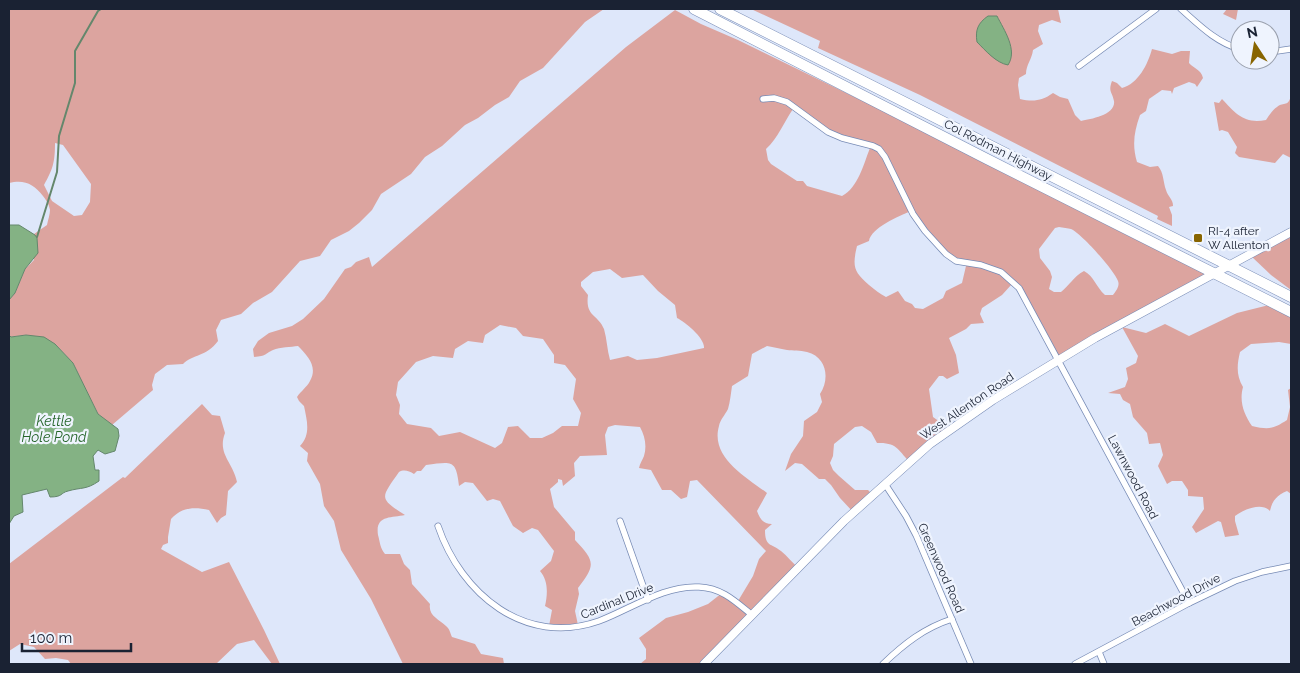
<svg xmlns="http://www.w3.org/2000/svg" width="1300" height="673" font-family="Raleway,sans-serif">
	<rect width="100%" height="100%" fill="#dee7fa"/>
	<!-- green -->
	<g fill="#dca49f" fill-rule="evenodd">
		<path d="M9 9H604L585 22 543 68 520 81 509 97 495 105 478 118 465 125 442 146 425 157 411 174 381 194 372 210 359 223 349 231 331 240 320 256 300 261 272 292 253 303 241 314 221 320 216 330 218 341C206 357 193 354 183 364L167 365 155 374 152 385 153 390 112 425 98 414 73 363 55 344 26 335 11 337 9 335V300L15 293 25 269 34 260V234L47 225C48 220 50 214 50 210 49 204 46 200 43 196 34 184 24 179 9 183ZM55 143 63 145 91 184 90 202 82 215 74 216 52 201 44 185C53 169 55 162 55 143Z"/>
		<path d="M751 9H1058L1061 23 1052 20 1039 25 1038 31 1043 44 1033 50C1032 59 1026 65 1026 74L1019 78 1018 85 1020 99C1033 102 1042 101 1053 93L1060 97 1068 99 1075 115 1081 121C1091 119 1116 115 1114 101 1112 91 1108 92 1112 81L1117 83 1122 88C1138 84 1148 64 1152 49L1172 54 1181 51H1190L1189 63C1194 69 1201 69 1203 78L1197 87 1195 84 1189 82 1174 88 1172 94 1171 91 1162 90 1149 99 1146 111 1140 115C1134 132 1132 145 1137 162L1150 167 1158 166C1164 173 1163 182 1166 190 1168 197 1173 199 1173 206L1169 207 1172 215V226L1157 219 1158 216 920 95 818 48 820 41Z"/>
		<polygon points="1227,9 1238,9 1236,20 1223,14"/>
		<path d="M675 10 701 24 738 40 1212 272 1059 362 1028 300 1012 284 1002 295 982 308 980 314 984 323 971 324 966 329 949 338 956 355 959 373 947 379 943 376H939L929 389 933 417 940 422 949 434 947 436 911 463C898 451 898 442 877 443L871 432 862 426 855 427 834 444 833 456 830 463 833 470 839 476 855 490H868L874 496 854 513 840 498 831 485 825 479H819L802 464 795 463 785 471 791 454 803 436 804 421 817 412 822 402 820 394C830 379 827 357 807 352 800 350 793 351 787 350 780 349 774 347 767 346L752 354 748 376 732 386C731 393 730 402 728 409 725 415 720 420 719 426 710 457 746 477 767 493L757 511C760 519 763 524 772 524L765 530C765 547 771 543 781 551 787 556 793 563 799 569L707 664H640L646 659V649L639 638 666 618 688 612 708 604 722 593 738 601 753 576 759 559 766 551 697 480 690 481 687 497 681 499 671 490H662L651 470 639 468C640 463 642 461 644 456 647 446 645 436 640 427L615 425 608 427 605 435 607 455 580 456 574 463 575 476 563 486 562 480 558 479V482L550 489 554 507 575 532V540C595 561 596 565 578 588L579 594 575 611 578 625 549 626 552 610 545 606C548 593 548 580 540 571L551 561 554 551 538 530 532 528 523 533 513 526 500 501 493 499 487 501 473 483 465 482 459 486C456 459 452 462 426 465L421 471H417L414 474C409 471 404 469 399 472 381 498 378 498 405 515 391 518 375 515 378 535 380 542 380 548 385 554H400L404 564 410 570 412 584 430 604C428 616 439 619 446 626 450 629 450 633 452 637L475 644 481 654 503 658 504 664H403L371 599 341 550 334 521 324 506 320 484 307 461 308 453 300 446C311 434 307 421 304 406L299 401 297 397C301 391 307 387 310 381 318 367 308 356 298 346 291 347 280 347 273 350 264 354 267 356 254 357L253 349 258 341 269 333 292 326 303 319 324 299 345 269 351 267 356 262 369 257 372 267 626 47ZM793 109 834 137 870 148C864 163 858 188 842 196L807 186 803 181H797L771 164 768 160 766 149C778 138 784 122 793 109ZM911 211 944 253 966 266 962 283 946 291 943 298 923 309 915 308 912 304 905 301 898 291 886 297C880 294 875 290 869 285 854 272 852 267 857 246L869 241C871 228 899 216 911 211ZM1059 227C1063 228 1068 228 1071 229 1081 233 1114 270 1118 281 1120 286 1116 291 1113 295H1105C1096 287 1094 276 1084 271 1073 277 1070 285 1061 292H1054L1049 289 1052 277 1050 271 1040 258 1039 249 1055 228ZM610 269 622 278 643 275 658 291 675 305 677 318C685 322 705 338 704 348L657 358 637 360 628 356 610 360C607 350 607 339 604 329 598 314 585 317 588 295L581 286V282L593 272ZM500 325 516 328 523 336 543 339 554 355V363L565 365 576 379 573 399 581 413 578 426H562L553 433 542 438H530L518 426 508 427 502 443 495 448 460 432 439 436 431 428 407 424 399 414 400 405 396 395 398 382 416 362 433 356 453 358 455 349 468 341 483 343 485 335Z"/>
		<path d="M1291 94V158L1283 154 1275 163 1239 157 1235 153 1237 147 1228 132 1222 130 1219 131 1214 102 1219 103 1222 99C1236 114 1244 124 1266 120 1269 116 1273 109 1277 107 1284 101 1289 108 1291 94Z"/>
		<polygon points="1291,236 1291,290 1271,275 1251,256"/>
		<path d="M1269 305 1291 312V344L1279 342 1251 344 1240 352C1237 365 1236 375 1243 387 1239 402 1244 414 1252 426 1269 430 1273 429 1287 420L1290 407 1288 390 1291 388V494L1287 491C1277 495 1272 501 1270 511 1262 502 1244 509 1235 516V521L1239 535 1225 537 1221 522 1218 521 1196 533 1192 527 1204 509 1203 497 1188 496V490L1182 481H1172L1167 484 1158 466 1163 455 1160 443 1149 444 1147 433 1133 417 1130 404 1123 400 1120 394 1108 393 1125 387 1128 379 1126 368 1136 363 1138 356 1122 327 1146 333 1165 324 1189 336 1237 313Z"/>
		<path d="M202 404 212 415 220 416 225 433C217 454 233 462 237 482L228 491 226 515 221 518 217 523 209 510C194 507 182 507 171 519L168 537V543L163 545 161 549 202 572 229 562 264 630 280 664H272L254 640 237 644 216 664H71L68 660 56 658 45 659 34 647 20 644 9 651V564L123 477 125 478Z"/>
	</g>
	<!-- water -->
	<g fill="#84b284" stroke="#64876c">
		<path d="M988 16H997C1004 30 1018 50 1008 65 996 63 985 50 977 42 975 30 978 23 988 16Z"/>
		<polygon points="9,225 19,225 35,235 37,238 38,253 25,269 15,293 9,300"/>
		<path d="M9 335 11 337 26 335 44 337 55 344 73 363 98 414 118 429 119 436 115 451 105 454 98 450 93 456 95 470H99V481C86 490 82 487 68 491 60 493 63 497 50 497L47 489 22 495 23 512 14 516 9 524Z"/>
	</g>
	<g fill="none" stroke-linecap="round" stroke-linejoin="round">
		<!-- stream -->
		<polyline stroke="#64876c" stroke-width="2" points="37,237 57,172 59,136 75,83 75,51 98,11 101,9"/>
		<defs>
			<g id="minor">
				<path d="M1181 9C1199 25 1217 43 1240 49"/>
				<polyline points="1270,52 1291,49"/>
				<polyline points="1079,66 1156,9"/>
				<polyline points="763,99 774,98 787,102 828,132 842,138 873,146 879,149 885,157 913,214 925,231 946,254 956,261 981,265 1001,272 1019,288 1189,603"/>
				<polyline points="885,484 906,516 916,535 971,664"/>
				<polyline points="620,521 648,600"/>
				<path d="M438 526C461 594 525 647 599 621 631 609 664 585 699 587 722 588 735 601 752 615"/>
				<polyline points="1099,652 1104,664"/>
				<path d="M883 664C904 644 924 628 952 619"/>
				<polyline points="1075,664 1189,603 1235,581 1262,572 1291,566"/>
			</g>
			<polyline id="tertiary" points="704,664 844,521 930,444 993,400 1095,338 1291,232"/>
			<g id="trunk">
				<polyline points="694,9 987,159 1291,312"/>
				<polyline points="720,9 1291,297"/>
			</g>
		</defs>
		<!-- minor casing -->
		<use href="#minor" stroke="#778bb5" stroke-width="7"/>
		<!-- tertiary casing -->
		<use href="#tertiary" stroke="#778bb5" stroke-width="9"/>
		<!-- trunk casing -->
		<use href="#trunk" stroke="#778bb5" stroke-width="11"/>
		<!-- minor -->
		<use href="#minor" stroke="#fff" stroke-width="5.5"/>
		<!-- tertiary -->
		<use href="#tertiary" stroke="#fff" stroke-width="8"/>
		<!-- trunk -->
		<use href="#trunk" stroke="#fff" stroke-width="10"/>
	</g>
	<!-- markers -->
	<rect fill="#886501" stroke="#eff4fe" stroke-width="2" x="1193" y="233" width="10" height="10" rx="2.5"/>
	<g text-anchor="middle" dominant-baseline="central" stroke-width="4.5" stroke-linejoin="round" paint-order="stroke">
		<!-- street labels -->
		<g font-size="12" fill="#1a2233" stroke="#eff4fe">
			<text transform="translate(998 150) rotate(27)">Col Rodman Highway</text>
			<text transform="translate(967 406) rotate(-34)">West Allenton Road</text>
			<text transform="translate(1133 477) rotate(62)">Lawnwood Road</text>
			<text transform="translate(941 568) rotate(66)">Greenwood Road</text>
			<text transform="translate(1176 600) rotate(-28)">Beachwood Drive</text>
			<text transform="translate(617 601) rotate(-22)">Cardinal Drive</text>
		</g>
		<!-- poi labels -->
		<g font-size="12" fill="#1a2233" stroke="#eff4fe" text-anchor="start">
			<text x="1208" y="231">RI-4 after<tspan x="1208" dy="14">W Allenton</tspan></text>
		</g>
		<!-- water labels -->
		<g font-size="14" font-style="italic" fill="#25652a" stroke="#eff4fe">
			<text x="54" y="421">Kettle<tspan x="54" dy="16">Hole Pond</tspan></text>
		</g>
	</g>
	<!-- border -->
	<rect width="1300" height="673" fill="none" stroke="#1a2233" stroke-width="20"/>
	<!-- north arrow -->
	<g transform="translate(1255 45) rotate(348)"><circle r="24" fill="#eff4fe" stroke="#9aa0ad"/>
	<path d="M0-4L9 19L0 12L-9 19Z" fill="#886501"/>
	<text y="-8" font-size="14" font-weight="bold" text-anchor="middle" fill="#1a2233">N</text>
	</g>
	<!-- scale -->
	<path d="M22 643v8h109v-8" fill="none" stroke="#1a2233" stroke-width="2.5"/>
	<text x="30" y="643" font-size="15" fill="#1a2233" stroke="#eff4fe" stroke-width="4" paint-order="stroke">100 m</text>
</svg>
